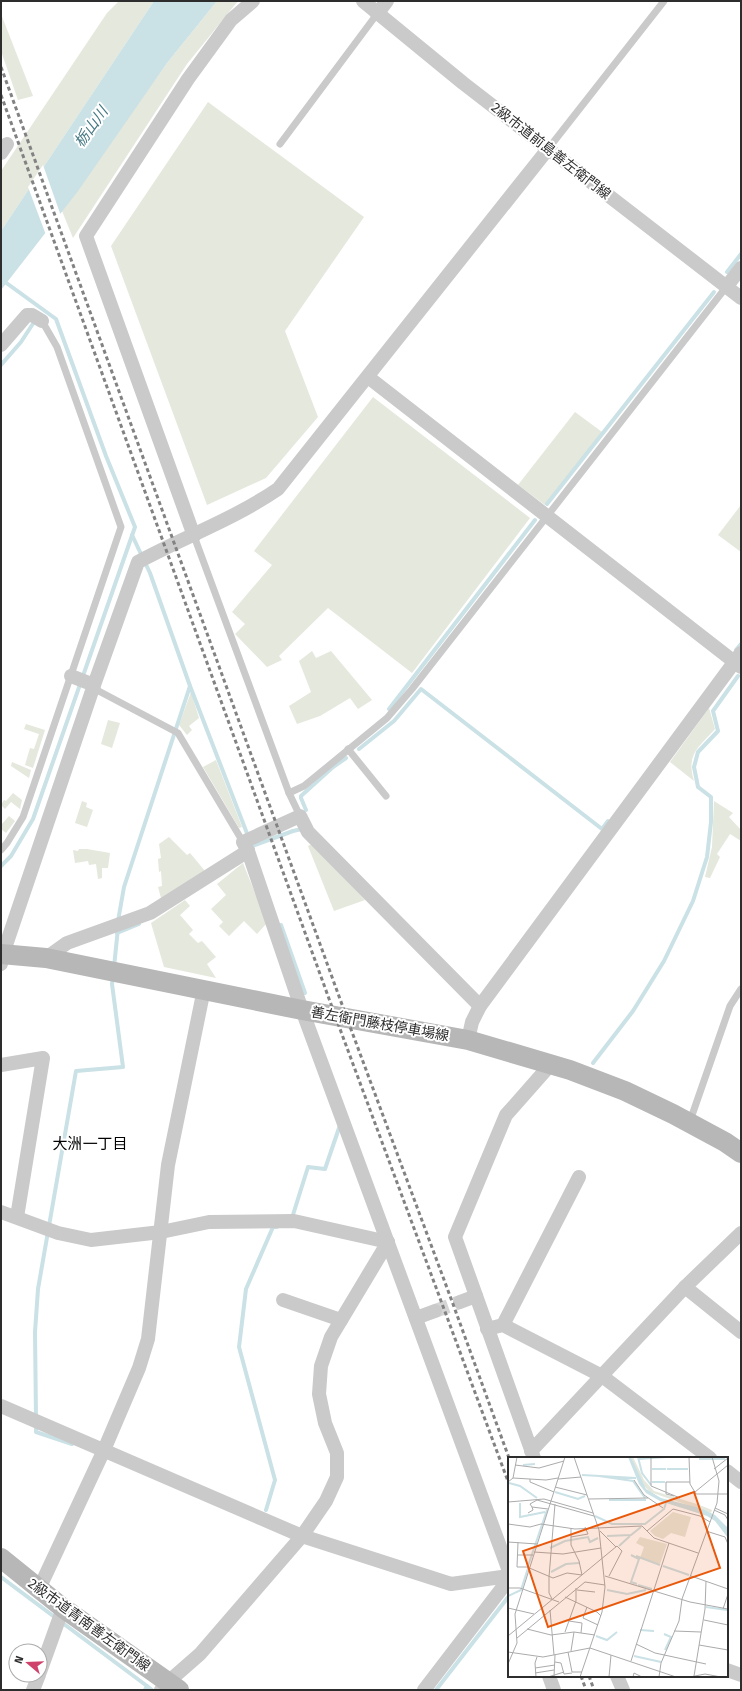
<svg xmlns="http://www.w3.org/2000/svg" width="742" height="1691" font-family="'Fira Sans','Noto Sans JP',sans-serif">
	<rect width="100%" height="100%" fill="#fff"/>
	<!-- green -->
	<g fill="#e5e8dc">
		<polygon points="119,1 154,1 1,231 1,171 107,13"/>
		<polygon points="217,1 238,1 187,64 73,238 62,211 167,63"/>
		<polygon points="1,14 33,96 18,100 1,51"/>
		<polygon points="208,102 364,217 285,331 318,417 266,478 207,505 111,246"/>
		<polygon points="373,397 530,518 412,673 328,608 279,656 282,660 267,667 235,634 245,624 232,612 272,565 254,551"/>
		<polygon points="575,412 602,432 545,505 518,485"/>
		<polygon points="741,505 741,552 718,535"/>
		<polygon points="312,651 316,658 331,651 372,700 358,709 350,698 320,716 297,724 289,706 311,692 299,661"/>
		<polygon points="191,692 199,718 189,726 192,730 187,735 179,725"/>
		<path d="M709 708 715 729C698 748 686 754 694 781L670 762Z"/>
		<polygon points="108,720 120,723 112,748 101,744"/>
		<polygon points="26,724 45,730 33,768 25,765 30,748 34,749 39,734 24,729"/>
		<polygon points="216,760 242,827 239,828 203,767"/>
		<polygon points="12,762 31,770 29,778 11,766"/>
		<polygon points="13,793 22,800 20,809 11,802 5,809 1,805 4,800 6,801"/>
		<polygon points="82,801 87,803 86,807 93,810 87,827 75,823"/>
		<polygon points="714,801 733,813 729,817 741,830 741,841 730,834 717,854 720,857 710,878 705,877 712,847"/>
		<polygon points="9,816 15,821 6,833 1,829 1,825"/>
		<polygon points="169,837 187,855 190,853 205,871 161,898 158,887 162,886 161,871 159,872 158,859 161,858 159,844"/>
		<polygon points="314,843 365,900 334,911 308,846"/>
		<polygon points="79,849 87,849 110,853 108,868 102,868 102,878 98,879 96,864 89,865 88,861 75,863 73,850 78,851"/>
		<polygon points="243,863 267,923 257,934 244,921 229,936 219,926 223,922 211,909 226,895 217,884"/>
		<polygon points="185,900 190,906 180,915 193,930 189,934 198,943 202,941 216,957 207,964 216,978 164,967 151,923"/>
	</g>
	<!-- water -->
	<polygon fill="#cae1e6" points="154,1 217,1 167,63 78,191 1,290 1,231"/>
	<!-- pier -->
	<polygon fill="#fff" points="43,165 61,216 46,235 28,187"/>
	<g fill="none" stroke-linecap="round" stroke-linejoin="round">
		<!-- stream -->
		<g stroke="#cae1e6" stroke-width="4">
			<polyline points="727,272 741,254"/>
			<polyline points="1,279 56,319 106,456 135,527 33,819 11,856 1,866"/>
			<polyline points="1,365 21,342 36,319"/>
			<polyline points="547,504 714,292"/>
			<polyline points="736,650 741,644"/>
			<polyline points="190,686 248,836"/>
			<polyline points="389,709 535,520"/>
			<polyline points="359,749 394,721 421,689 602,829 608,821"/>
			<polyline points="306,810 301,798 301,796 333,767 346,758"/>
			<polyline points="253,849 252,846 293,831 302,829"/>
			<polyline points="118,921 124,887 190,686 150,573 132,535"/>
			<polyline points="281,925 305,993"/>
			<polyline points="117,933 139,924"/>
			<polyline points="114,967 118,928"/>
			<polyline points="593,1063 633,1011 664,961 693,901 707,857 711,822 711,797 698,787 694,767 698,752 718,731 713,711 738,676"/>
			<polyline points="292,1218 308,1167 325,1169 339,1128"/>
			<polyline points="36,1418 35,1332 38,1289 76,1071 123,1067 112,984 113,977"/>
			<polyline points="36,1425 36,1432 72,1444"/>
			<polyline points="266,1510 275,1480 239,1347 246,1289 273,1227 277,1227"/>
			<polyline points="1,1577 147,1686 145,1690"/>
			<polyline points="147,1686 152,1690"/>
			<polyline points="436,1690 509,1596"/>
		</g>
		<!-- street-tunnel -->
		<polyline stroke="#d5d5d5" stroke-width="14" stroke-dasharray="14 7" stroke-linecap="butt" points="435,1311 460,1302"/>
		<!-- lane -->
		<g stroke="#cacaca" stroke-width="7">
			<polyline points="280,144 377,14"/>
			<polyline points="548,149 664,1"/>
			<polyline points="194,536 289,793 300,816"/>
			<polyline points="93,688 178,733 243,842"/>
			<polyline points="348,749 386,796"/>
			<polyline points="289,793 304,786 387,718 412,689 727,286"/>
			<polyline points="1,850 7,843 23,817 121,527 57,347 42,321"/>
			<polyline points="690,1121 730,1006 741,989"/>
		</g>
		<!-- street -->
		<g stroke="#cacaca" stroke-width="14">
			<polyline points="363,1 463,83 741,298"/>
			<polyline points="377,14 387,1"/>
			<polyline points="1,153 7,144"/>
			<polyline points="727,286 741,268"/>
			<polyline points="1,345 27,315 32,315 42,321"/>
			<polyline points="368,377 741,667"/>
			<polyline points="194,536 86,236 188,79 231,20 253,1"/>
			<polyline points="71,676 94,685"/>
			<polyline points="46,958 67,943 150,913 248,851"/>
			<path d="M1 964 3 954 94 685 138 562C184 537 234 519 278 489L548 149"/>
			<polyline points="480,1006 308,832 300,816 243,842 248,851 302,1010 509,1571"/>
			<polyline points="468,1040 472,1022 480,1006 741,653"/>
			<polyline points="1,1065 43,1058 17,1217"/>
			<polyline points="1,1212 58,1233 91,1240 161,1232 209,1222 294,1221 388,1242"/>
			<polyline points="685,1287 741,1332"/>
			<polyline points="283,1300 341,1320"/>
			<polyline points="460,1302 476,1296"/>
			<polyline points="416,1318 435,1311"/>
			<polyline points="503,1325 579,1177"/>
			<polyline points="487,1329 503,1325 602,1376 710,1458"/>
			<polyline points="1,1406 302,1536 451,1584 509,1576"/>
			<polyline points="531,1451 685,1287 741,1233"/>
			<polyline points="534,1458 455,1237 506,1115 551,1064"/>
			<polyline points="727,1471 741,1482"/>
			<polyline points="39,1589 104,1450 139,1368 148,1339 168,1165 204,989"/>
			<polyline points="727,1670 741,1675"/>
			<polyline points="40,1672 63,1608"/>
			<polyline points="549,1676 554,1690"/>
			<polyline points="617,1676 623,1690"/>
			<polyline points="33,1690 39,1675"/>
			<polyline points="161,1690 168,1682 200,1654 302,1536 326,1501 337,1477 337,1453 325,1423 319,1394 321,1366 331,1337 388,1242"/>
			<polyline points="424,1690 509,1579"/>
		</g>
		<!-- secondary -->
		<g stroke="#b7b7b7" stroke-width="20">
			<polyline points="1,954 46,958 302,1010 468,1040 570,1070 625,1091 673,1114 725,1142 741,1153"/>
			<polyline points="1,1558 63,1608 179,1690"/>
		</g>
		<!-- rail -->
		<g stroke="#828282" stroke-width="3" stroke-dasharray="4 3" stroke-linecap="butt">
			<polyline points="1,67 352,1032 453,1304 509,1458"/>
			<polyline points="1,95 340,1029 509,1484"/>
			<polyline points="581,1676 586,1690"/>
			<polyline points="589,1676 594,1690"/>
		</g>
	</g>
	<g text-anchor="middle" dominant-baseline="central" stroke-width="4" stroke-linejoin="round" paint-order="stroke">
		<!-- street labels -->
		<g font-size="14" fill="#2d2d2d" stroke="#fff">
			<text transform="translate(551 151) rotate(38)">2級市道前島善左衛門線</text>
			<text transform="translate(380 1024) rotate(10)">善左衛門藤枝停車場線</text>
			<text transform="translate(89 1625) rotate(36)">2級市道青南善左衛門線</text>
		</g>
		<!-- water labels -->
		<g font-size="15" font-style="italic" fill="#457984" stroke="#fff">
			<text transform="translate(91 127) rotate(-54)">栃山川</text>
		</g>
		<!-- neighbourhood labels -->
		<g font-size="15" fill="#000" stroke="#fff">
			<text x="90" y="1144">大洲一丁目</text>
		</g>
	</g>
	<!-- overview -->
	<g transform="translate(508 1457)">
		<rect width="220" height="220" fill="#fff"/>
		<path d="M123 0H125L136 23 146 34 189 47 204 53 203 56 142 35 134 27ZM165 55 183 60 177 80 163 76 155 82 147 79 142 74ZM132 80 159 87 152 107 132 101 136 90 128 86Z" fill="#e5e8dc"/>
		<path d="M120 0H123L138 32 153 41 192 51 207 58 220 71V81L207 64 199 59 152 44 138 36 131 27Z" fill="#cae1e6"/>
		<path fill="none" stroke="#cae1e6" stroke-width="2" d="M130 0 134 16 143 28M131 2 158 0M191 2H217M15 8 27 7M144 12H158M159 12H180M74 18 128 21M91 19 125 24 137 41M144 25H157M1 26 12 29 29 41M47 35 70 42 77 39M101 43H138M12 46V60L37 55M87 59 104 67H137L156 52 158 46M99 79 123 78 133 70M111 89 122 79M42 91 57 84 80 80 82 85 90 81M123 98 131 102 123 125 129 127M128 99 152 108M20 109 39 53M155 109 181 118M43 115 58 107 71 106M130 128 144 132M99 133 119 137 138 133M0 139 13 133 20 111M198 150 219 153M132 173 146 174M156 177 163 180 157 193M88 179 99 183 109 175M126 199 153 205"/>
		<path fill="none" stroke="#ababab" stroke-width="1" d="M66 0 91 73 97 130 94 155 72 220M143 0V29L172 41M181 0 182 27 188 37H220M7 8 31 11 56 4M206 12 220 1M5 21 38 23 50 21M22 22V25L46 35M50 22 73 20M126 23 136 38 155 51M0 25 5 21 9 0M47 30 79 38M187 35 220 8M166 39 158 37V25H182M81 42 140 41M0 45 36 42 85 56M24 50 22 47 29 43 86 59M207 51 220 57M206 53 217 58 220 63M20 56 25 53 24 50 40 52M0 67 22 70 33 67 67 72 134 69 146 81 190 96M63 71V88L71 104 74 118M92 74 108 90M139 74 165 52 192 59 202 65M198 74 217 80 220 87M63 80 80 77 77 70M0 85 29 87M10 85 9 110H19L45 121 59 116 74 118M26 95 55 97 93 91M10 98H25M97 119 182 145 220 152M183 119 220 132M0 131H12L51 145M69 133 87 135M57 140 89 155 93 159M44 142 41 136V120L47 47M79 150 75 161 90 168M0 151 26 157M215 152 220 137M42 153 46 198M196 163 220 168M61 164 74 166 73 176M19 172 43 178 66 175 87 178M166 174 193 175M57 175 68 144V131M0 179 109 89 114 94 101 119M9 181 77 125 97 128M128 187 147 196 198 207M191 188 220 193M63 194 66 175M0 195 35 200 82 191 168 220M60 195 64 215H74M123 204 161 86M47 205 53 206 56 217 64 216M0 207 9 186 7 157 57 0M27 211 47 208M27 216 46 213M186 219 197 152 198 124M28 220 27 206 29 200M40 220 56 215M46 220 47 198M101 220 103 198M125 220 126 216 134 220M151 220 153 206 171 164 174 142 209 46 211 24 204 0M182 220 197 217 213 220"/>
		<path fill="#e8590c" fill-opacity="0.15" stroke="#e8590c" stroke-width="2" d="M186 35 212 111 40 170 15 94Z"/>
		<rect width="220" height="220" fill="none" stroke="#2d2d2d" stroke-width="2"/>
	</g>
	<!-- border -->
	<rect width="742" height="1691" fill="none" stroke="#2d2d2d" stroke-width="4"/>
	<!-- north arrow -->
	<g transform="translate(28 1663) rotate(289)"><circle r="19" fill="#ffffff" stroke="#ababab"/>
	<path d="M0-3L7 15L0 10L-7 15Z" fill="#cf436b"/>
	<text y="-6" font-size="11" font-weight="bold" text-anchor="middle" fill="#2d2d2d">N</text>
	</g>
</svg>
